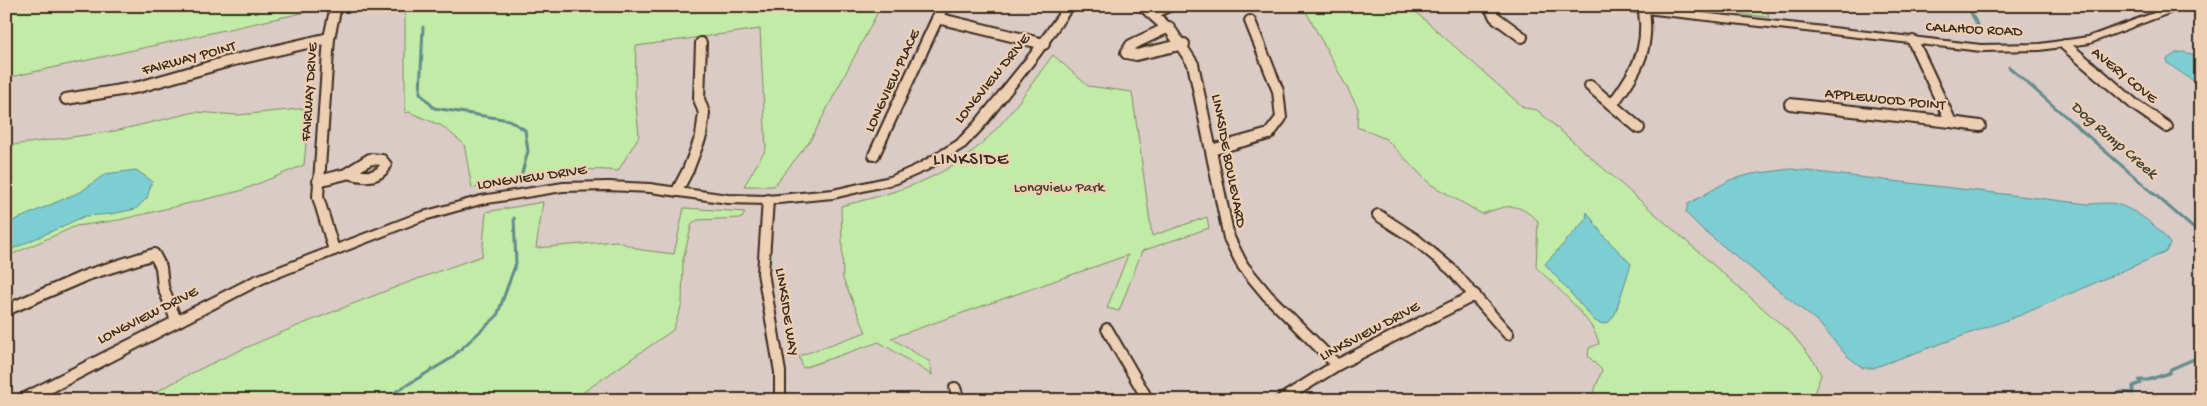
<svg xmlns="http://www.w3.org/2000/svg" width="2207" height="406" font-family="'Gochi Hand',sans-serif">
	<rect width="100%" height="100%" fill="#dacbc6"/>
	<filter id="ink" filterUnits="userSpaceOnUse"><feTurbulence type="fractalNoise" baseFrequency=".02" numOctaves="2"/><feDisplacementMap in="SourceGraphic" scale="10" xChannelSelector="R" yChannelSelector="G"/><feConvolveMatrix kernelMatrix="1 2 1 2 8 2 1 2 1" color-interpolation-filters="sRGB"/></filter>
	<g filter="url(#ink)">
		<!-- green -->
		<g fill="#c1eba6" stroke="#7e8a62">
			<polygon points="6,6 321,6 320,9 6,78"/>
			<path d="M407 6H881L810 141 774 186H744L766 149 760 29 636 46 635 94 639 136 618 171C570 165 519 180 472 188L464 144 442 126 409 112 405 113V11Z"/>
			<path d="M1303 6H1409L1524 108 1537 110 1792 334 1816 364 1821 375 1814 393 1803 400H1591L1602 370 1588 356 1589 348 1599 344C1595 320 1553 284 1536 267L1538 221C1516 201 1508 205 1482 214L1430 184 1386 139 1357 127 1358 108Z"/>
			<polygon points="1728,6 1765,6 1769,17 1730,13"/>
			<path d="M1053 55 1088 86 1132 92 1152 236 1207 217 1209 228 1142 251 1119 311 1107 308 1128 255 891 338 930 362 932 375 879 342 803 368 799 356 866 332 843 279 841 206C890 194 940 181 979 146 1008 121 1030 85 1053 55Z"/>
			<polygon points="309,108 304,165 240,191 119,220 76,226 6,257 6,146 115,131 195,112 238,115"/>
			<path d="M543 202 536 248 616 241 642 250 674 254 684 208 745 212 742 218 698 220 692 223 683 260 682 304 673 330 572 400H142C200 366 262 340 325 315 377 294 429 274 482 256L486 212Z"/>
		</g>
		<!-- water -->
		<g fill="#7cced3" stroke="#628c8b">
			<polygon points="2183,52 2201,56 2201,86 2167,63 2167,59 2176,53"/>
			<path d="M1791 169 2088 204C2097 204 2108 202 2116 204 2135 209 2161 228 2170 244L2166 252 2021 315 1873 368H1863L1847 356 1818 322 1702 229 1686 213 1688 204 1730 180 1752 174Z"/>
			<polygon points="136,170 152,181 147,198 136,209 111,214 85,216 6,252 6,224 82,191 105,174"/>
			<polygon points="1587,212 1603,235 1631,264 1615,314 1609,322 1602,324 1595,321 1545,264 1586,219"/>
		</g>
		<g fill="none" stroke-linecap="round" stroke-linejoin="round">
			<!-- stream -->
			<g stroke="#628c8b" stroke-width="3">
				<polyline points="1971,6 1970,10 1978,27"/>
				<polyline points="423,27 420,93 434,108 509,120 525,130 528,151 522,173"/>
				<polyline points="2009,67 2201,235"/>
				<polyline points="382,400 450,359 497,316 516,263 514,218"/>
				<polyline points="2108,400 2121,392 2133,393 2133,386 2141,383 2139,380 2148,380 2169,373 2171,369 2201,356"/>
			</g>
			<defs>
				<g id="minor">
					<polyline points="1143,6 1172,32 1193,64 1229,238 1243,266 1267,295 1337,365"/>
					<polyline points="1492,6 1490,8 1495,17 1522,37"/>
					<polyline points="1154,13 1169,6"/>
					<polyline points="937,18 1044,44"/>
					<polyline points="1169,27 1131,45 1126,53 1136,55 1184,44"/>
					<polyline points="2065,45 2135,105 2167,127"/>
					<polyline points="1590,86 1612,105"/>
					<polyline points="66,99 139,87 230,61 329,38"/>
					<polyline points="1790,104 1951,122 1913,41"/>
					<polyline points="1951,122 1980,126"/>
					<path d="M1639 128 1612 105C1635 73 1650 52 1644 11"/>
					<polyline points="1211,150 1269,134 1281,118 1278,91 1250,21"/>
					<polyline points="874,155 943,6"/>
					<path d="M318 181 346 174 370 159 382 160 386 165C378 180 362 177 348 173"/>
					<polyline points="677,191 688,170 701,136 704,113 699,99 701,43"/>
					<polyline points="768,200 763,273 780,372 780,400"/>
					<polyline points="1378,215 1415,239 1452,270 1508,334"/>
					<polyline points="334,250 318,197 329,38 336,6"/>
					<polyline points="6,310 87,275 154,254 161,267 163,287 176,320"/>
					<polyline points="1107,329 1148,400"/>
					<polyline points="955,388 959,400"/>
					<polyline points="1281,400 1337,365 1475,295"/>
				</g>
				<g id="tertiary">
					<polygon points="1064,6 1074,6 1040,55 983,128 965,147 927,170 897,183 833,198 768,204 728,203 650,192 608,190 563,191 481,204 424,220 263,283 37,400 16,400 18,396 253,277 416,214 481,196 563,183 608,182 650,184 728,195 768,196 833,190 890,177 919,164 957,141 975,122 1032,51"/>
					<polygon points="1605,6 1640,6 1981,45 2040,44 2088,37 2173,6 2188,6 2090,43 2040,50 1981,51 1610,9"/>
				</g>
			</defs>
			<!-- minor casing -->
			<use href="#minor" stroke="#3b2a1e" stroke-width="14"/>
			<!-- tertiary casing -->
			<use href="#tertiary" stroke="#3b2a1e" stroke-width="4"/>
			<!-- minor -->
			<use href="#minor" stroke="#edd0b4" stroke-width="10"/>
			<!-- tertiary -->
			<use href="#tertiary" fill="#edd0b4" fill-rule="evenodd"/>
		</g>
	</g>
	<g text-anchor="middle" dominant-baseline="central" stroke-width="4.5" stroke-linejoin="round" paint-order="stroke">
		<!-- street labels -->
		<g font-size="15" fill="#3b2a1e" stroke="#edd0b4">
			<text transform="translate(1974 30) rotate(3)">CALAHOO ROAD</text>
			<text transform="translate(189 59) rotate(-15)">FAIRWAY POINT</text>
			<text transform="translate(2124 76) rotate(39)">AVERY COVE</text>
			<text transform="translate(993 79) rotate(-51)">LONGVIEW DRIVE</text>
			<text transform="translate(893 81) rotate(-65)">LONGVIEW PLACE</text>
			<text transform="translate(310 92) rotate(-86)">FAIRWAY DRIVE</text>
			<text transform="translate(1885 100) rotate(6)">APPLEWOOD POINT</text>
			<text transform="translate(1228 161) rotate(79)">LINKSIDE BOULEVARD</text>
			<text transform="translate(532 178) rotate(-8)">LONGVIEW DRIVE</text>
			<text transform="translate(786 312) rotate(81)">LINKSIDE WAY</text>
			<text transform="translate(148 316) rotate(-27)">LONGVIEW DRIVE</text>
			<text transform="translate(1370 332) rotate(-28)">LINKSVIEW DRIVE</text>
		</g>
		<!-- park labels -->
		<g font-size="15" fill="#483d2c" stroke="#edd0b4">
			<text x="1059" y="188">Longview Park</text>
		</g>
		<!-- water labels -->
		<g font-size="16" font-style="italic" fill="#454339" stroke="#edd0b4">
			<text transform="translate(2113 141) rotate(41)">Dog Rump Creek</text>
		</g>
		<!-- quarter labels -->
		<g font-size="18" letter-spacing="1" fill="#3b2a1e" stroke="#edd0b4">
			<text x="971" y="160">LINKSIDE</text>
		</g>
	</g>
	<!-- margin -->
	<rect width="2207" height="406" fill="none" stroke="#edd0b4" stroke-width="25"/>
	<rect x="12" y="12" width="2182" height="381" fill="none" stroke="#3b2a1e" stroke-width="2" filter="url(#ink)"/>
</svg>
